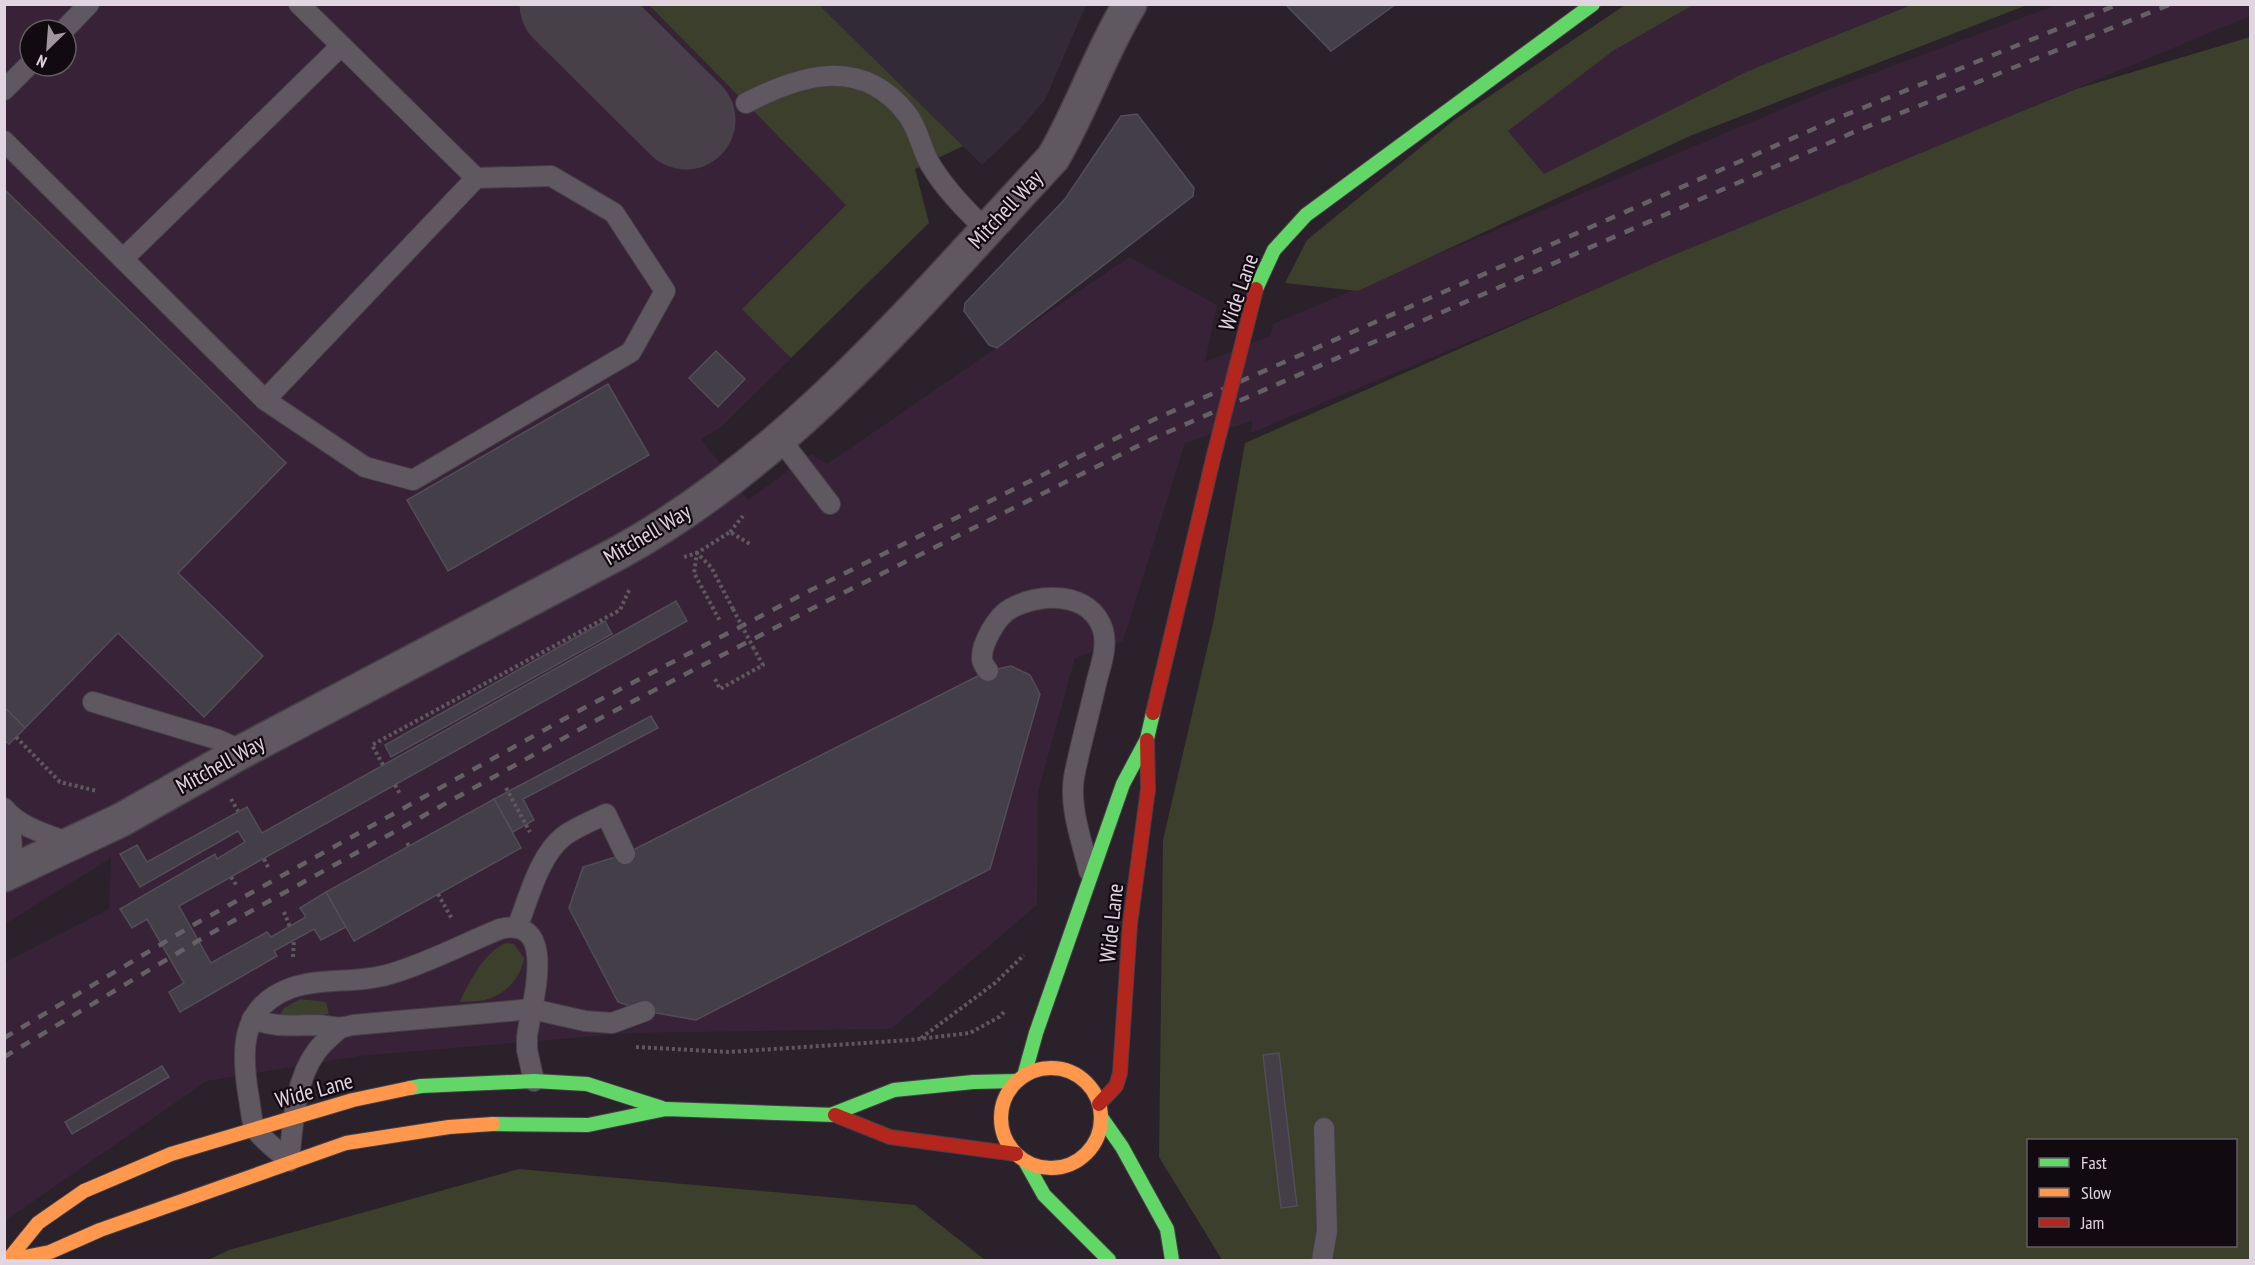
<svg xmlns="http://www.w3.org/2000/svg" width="2255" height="1265" font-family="'PT Sans Narrow',sans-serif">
	<rect width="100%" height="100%" fill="#2a212a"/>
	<!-- built -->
	<g fill="#372237" fill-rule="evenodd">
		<path d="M5 5H819L963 146 915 170 929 223 721 427 701 439 748 500 811 454 827 464 1129 257 1217 305 1205 362 1270 336 1273 324 1820 93 2056 5H2250V16L1251 433 1252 421 1185 443 1123 641 1075 658 1038 792 1037 905 891 1029 633 1033 360 1056 207 1081 5 1221V962L109 909 111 858 5 924ZM30 30H66V66H30Z"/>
		<polygon points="1693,5 1911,5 1748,71 1544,175 1507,131 1613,51"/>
	</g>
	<!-- industrial -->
	<polygon fill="#322a37" points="819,5 1086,5 1045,100 1020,129 982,165"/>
	<!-- green -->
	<g fill="#3b3f2b" fill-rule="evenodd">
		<polygon points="649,5 819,5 963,146 915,169 929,223 791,358 742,309 846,205"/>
		<polygon points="1625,5 1693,5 1613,51 1508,131 1544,174 1748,71 1911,5 2027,5 1690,136 1358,291 1285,283 1307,240 1454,120"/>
		<path d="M2250 37V1260H1222L1159 1157 1163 840 1214 619 1245 443 1664 259 2076 89ZM2028 1140H2236V1246H2028Z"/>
		<path d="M506 943 514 944 524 958C522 976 506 994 488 999 480 1002 469 1001 460 1002 468 983 486 950 506 943Z"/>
		<polygon points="300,999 326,1002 329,1014 276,1020 284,1008"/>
		<polygon points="519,1169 915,1205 985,1260 208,1260 229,1250"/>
	</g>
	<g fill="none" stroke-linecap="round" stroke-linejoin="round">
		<!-- taxiway -->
		<polyline stroke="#484048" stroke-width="99" points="569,4 686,120"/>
	</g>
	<!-- building -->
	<g fill="#433e47" stroke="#524d57" stroke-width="1.5">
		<polygon points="1285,4 1396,4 1331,51"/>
		<polygon points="1137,114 1194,188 1193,196 997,348 989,345 964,311 965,303 1065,199 1121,116"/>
		<polygon points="4,189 286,463 178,573 263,656 204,717 118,633 25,728 4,707"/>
		<polygon points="716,351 745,379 718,407 689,378"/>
		<polygon points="608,384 649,455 448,571 407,500"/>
		<polygon points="676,601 687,621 179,906 211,963 267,932 271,937 306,917 300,908 326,892 346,927 321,940 314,929 274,951 277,956 180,1012 169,992 184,983 147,919 132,928 120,909 215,854 217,859 245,842 238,831 140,887 120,854 137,845 147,862 247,807 262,833"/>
		<polygon points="605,621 612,634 391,757 385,745"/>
		<polygon points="1011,666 1030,675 1040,694 990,869 696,1020 645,1011 618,1002 569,908 583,867 625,854 974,678 988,671"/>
		<polygon points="4,707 25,728 9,744 4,740"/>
		<polygon points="651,716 658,728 523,799 534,820 513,832 494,799"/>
		<polygon points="494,799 521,848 354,941 326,892"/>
		<polygon points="1279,1053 1297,1206 1281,1208 1263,1055"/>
		<polygon points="162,1066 169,1077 72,1134 65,1122"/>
	</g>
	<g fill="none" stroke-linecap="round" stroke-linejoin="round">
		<defs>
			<g id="lane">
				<polyline points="64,30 89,4"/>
				<polyline points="4,90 30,64"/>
				<path d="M746 103C802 74 862 56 907 114 918 128 921 148 930 164 945 189 965 209 986 230"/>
				<polyline points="4,141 265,400 476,178"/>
				<polyline points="123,259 341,46"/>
				<polyline points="265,400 365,467 413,480 631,352 665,291 614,213 551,176 476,178 299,4"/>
				<polyline points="781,440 830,504"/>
				<path d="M988 671C986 668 982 663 982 659 981 644 997 616 1010 609 1039 592 1091 591 1103 630 1108 648 1100 667 1096 684 1089 715 1080 746 1074 777 1069 808 1082 841 1089 871"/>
				<polyline points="93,702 216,739 243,751"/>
				<path d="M4 808C20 828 49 835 72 844"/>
				<polyline points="5,874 12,851 10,816"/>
				<path d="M517 928C528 900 539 855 564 836 576 827 592 821 606 814L625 854"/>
				<path d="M252 1019C276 1028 292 1025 317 1025 333 1026 336 1030 353 1025L532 1009 585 1021 612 1023 645 1011"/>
				<path d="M289 1161C278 1151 264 1141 256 1130 251 1123 251 1108 249 1099 241 1052 239 1007 291 988 323 977 357 984 390 974 428 963 463 944 500 929 561 915 530 1008 527 1037V1050L534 1081"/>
				<path d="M289 1161C293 1126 294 1082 316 1052 322 1043 331 1036 339 1029"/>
				<polyline points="1322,1260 1327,1231 1324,1128"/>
			</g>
			<path id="street" d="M4 875 121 820 243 751 620 552C793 456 920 300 1053 158 1082 109 1100 53 1130 4"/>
			<g id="fast">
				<polyline points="1256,289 1274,250 1306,215 1593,4"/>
				<polyline points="1024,1076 1036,1033 1123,784 1147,739 1153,713"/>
				<polyline points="410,1088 421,1086 534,1081 587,1084 662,1108"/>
				<polyline points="833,1114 894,1090 973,1082 1017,1081"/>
				<polyline points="1101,1117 1122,1147 1167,1229 1172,1260"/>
				<polyline points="493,1124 588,1125 666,1109 835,1115"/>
				<polyline points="1025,1161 1044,1195 1109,1260"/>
			</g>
			<g id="slow">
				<circle cx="1051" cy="1118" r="50"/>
				<polyline points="8,1260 38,1223 84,1191 171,1154 353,1100 410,1088"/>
				<polyline points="9,1260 50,1252 100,1230 346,1143 449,1127 493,1124"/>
			</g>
			<g id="jam">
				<polyline points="1153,713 1213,459"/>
				<polyline points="1099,1104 1116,1086 1120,1073 1130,924 1148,789 1147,740"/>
				<polyline points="835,1115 890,1137 1016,1154"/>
			</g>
		</defs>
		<!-- lane casing -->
		<use href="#lane" stroke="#473f47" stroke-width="22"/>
		<!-- street casing -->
		<use href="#street" stroke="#473f47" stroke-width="36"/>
		<!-- fast casing -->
		<use href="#fast" stroke="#473f47" stroke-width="16"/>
		<!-- slow casing -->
		<use href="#slow" stroke="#473f47" stroke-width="16"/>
		<!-- jam casing -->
		<use href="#jam" stroke="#473f47" stroke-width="16"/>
		<!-- path -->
		<g stroke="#5f585f" stroke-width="4" stroke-dasharray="3 3" stroke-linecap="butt">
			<polyline points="730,532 743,516"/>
			<polyline points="684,557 697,553 694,573 720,621"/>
			<polyline points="733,609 711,567 697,553 730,532 750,544"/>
			<polyline points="715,679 720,689 763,665 754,649"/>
			<polyline points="16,737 60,782 97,791"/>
			<polyline points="383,765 372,745 620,610 630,588"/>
			<polyline points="395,785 400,794"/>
			<polyline points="506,788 530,832"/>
			<polyline points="231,799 238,811"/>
			<polyline points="407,843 409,846"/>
			<polyline points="264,859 269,869"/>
			<polyline points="231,877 237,886"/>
			<polyline points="438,894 452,919"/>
			<polyline points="284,912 290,927"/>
			<polyline points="293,957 294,939"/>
			<polyline points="921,1038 995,983 1024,955"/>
			<polyline points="636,1047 729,1052 910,1040 970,1033 999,1017 1005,1011"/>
		</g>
		<!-- lane -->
		<use href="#lane" stroke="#605860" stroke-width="20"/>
		<!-- street -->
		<use href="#street" stroke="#605860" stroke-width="33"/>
		<!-- fast -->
		<use href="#fast" stroke="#63d668" stroke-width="14"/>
		<!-- slow -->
		<use href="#slow" stroke="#ff974d" stroke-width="14"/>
		<!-- jam -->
		<use href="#jam" stroke="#b3261e" stroke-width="14"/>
		<!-- rail -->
		<g stroke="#666066" stroke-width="4.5" stroke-dasharray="10 10" stroke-linecap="butt">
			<polyline points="4,1038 195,924 584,708 811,590 1155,419 1843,116 2119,4"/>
			<polyline points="4,1057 206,936 593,722 819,605 1152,439 1854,132 2171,4"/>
		</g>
		<defs>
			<polyline id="jam-bridge" points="1213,459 1256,289"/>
		</defs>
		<!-- jam-bridge casing -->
		<use href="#jam-bridge" stroke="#473f47" stroke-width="16" stroke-linecap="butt"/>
		<!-- path-bridge -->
		<polyline stroke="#5f585f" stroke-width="4" stroke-dasharray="3 3" stroke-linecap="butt" points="733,609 754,649"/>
		<!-- jam-bridge -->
		<use href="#jam-bridge" stroke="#b3261e" stroke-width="14"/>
	</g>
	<g text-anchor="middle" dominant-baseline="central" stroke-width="4.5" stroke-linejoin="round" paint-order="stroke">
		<!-- street labels -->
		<g font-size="22" fill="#e0d5e0" stroke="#110a11">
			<text transform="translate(1005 209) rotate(-47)">Mitchell Way</text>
			<text transform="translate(1238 292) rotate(-71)">Wide Lane</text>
			<text transform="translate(647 534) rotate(-31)">Mitchell Way</text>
			<text transform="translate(220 764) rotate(-29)">Mitchell Way</text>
			<text transform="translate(1111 923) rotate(-84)">Wide Lane</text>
			<text transform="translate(314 1090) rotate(-15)">Wide Lane</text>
		</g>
	</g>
	<!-- border -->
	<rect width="2255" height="1265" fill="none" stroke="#e0d5e0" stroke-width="12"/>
	<!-- legend -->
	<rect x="2027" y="1139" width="210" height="108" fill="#110a11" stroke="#645b64" stroke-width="1.5"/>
	<rect x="2039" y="1158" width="30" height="9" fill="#63d668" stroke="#645b64" stroke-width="1.5"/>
	<text x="2081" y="1169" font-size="18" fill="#e0d5e0">Fast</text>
	<rect x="2039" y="1188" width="30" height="9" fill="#ff974d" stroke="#645b64" stroke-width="1.5"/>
	<text x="2081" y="1199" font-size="18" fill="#e0d5e0">Slow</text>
	<rect x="2039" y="1218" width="30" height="9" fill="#b3261e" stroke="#645b64" stroke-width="1.5"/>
	<text x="2081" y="1229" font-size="18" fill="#e0d5e0">Jam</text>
	<!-- north arrow -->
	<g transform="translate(48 48) rotate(205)"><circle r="28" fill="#110a11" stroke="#645b64" stroke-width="1.5"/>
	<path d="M0-4.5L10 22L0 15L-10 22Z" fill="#a096a0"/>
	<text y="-9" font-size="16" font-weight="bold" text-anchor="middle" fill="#e0d5e0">N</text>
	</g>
</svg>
